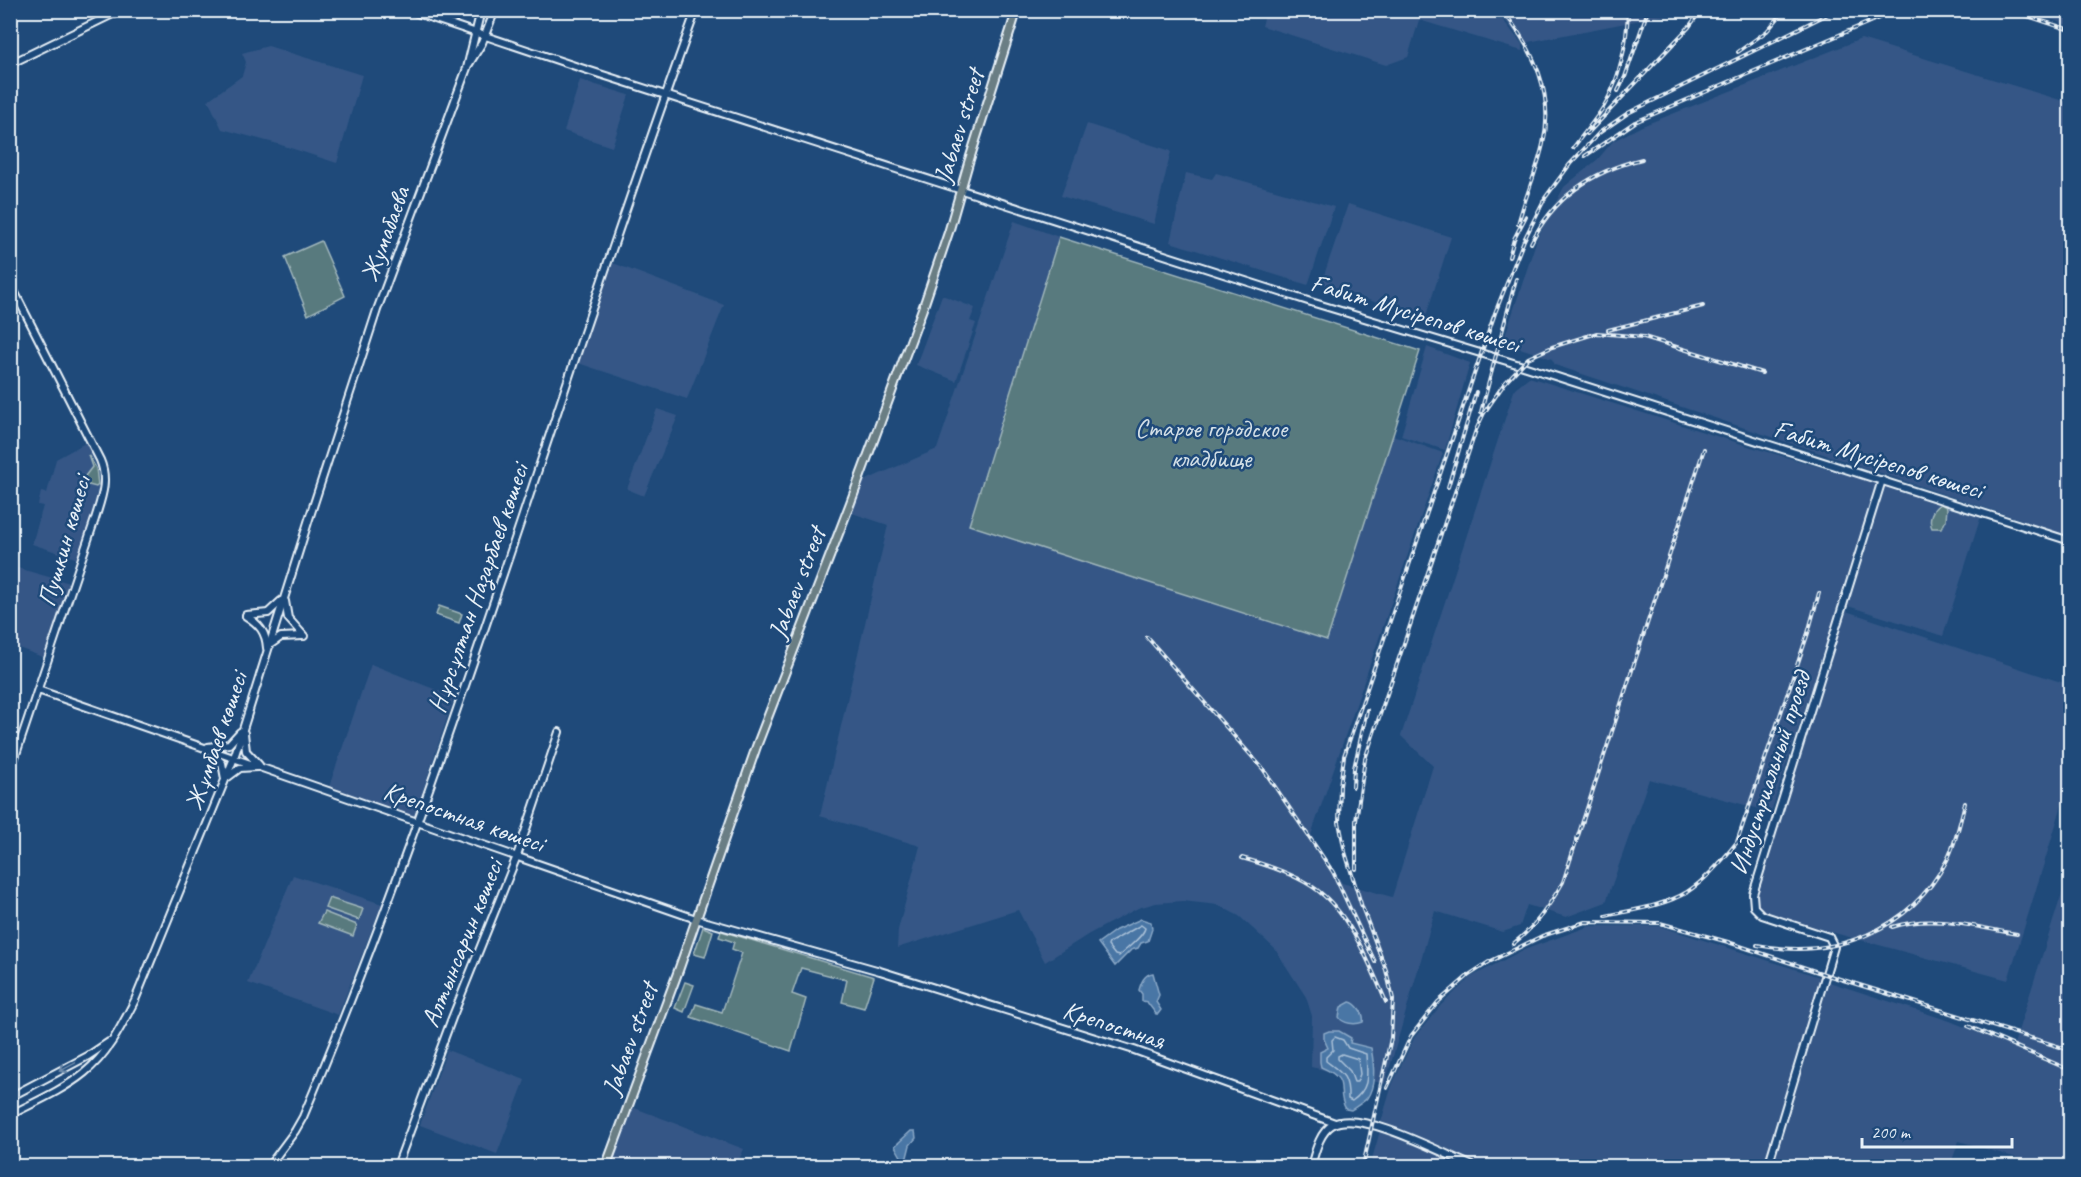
<svg xmlns="http://www.w3.org/2000/svg" width="2081" height="1177" font-family="Caveat,sans-serif">
	<rect width="100%" height="100%" fill="#1f4a7a"/>
	<filter id="ink" filterUnits="userSpaceOnUse"><feTurbulence type="fractalNoise" baseFrequency=".0167" numOctaves="2"/><feDisplacementMap in="SourceGraphic" scale="12" xChannelSelector="R" yChannelSelector="G"/><feConvolveMatrix kernelMatrix="1 2 1 2 8 2 1 2 1" color-interpolation-filters="sRGB"/></filter>
	<g filter="url(#ink)">
		<!-- built -->
		<g fill="#345786">
			<polygon points="1266,11 1496,11 1522,44 1522,51 1419,20 1408,57 1386,65 1262,26"/>
			<polygon points="1498,11 1687,11 1523,43"/>
			<polygon points="2029,11 2070,11 2070,26"/>
			<polygon points="1861,39 2070,103 2070,536 1555,365 1552,359 1503,342 1538,236 1564,187 1598,159 1613,141 1642,126"/>
			<polygon points="268,46 362,75 337,163 278,144 222,129 208,100 242,76 246,62 242,53"/>
			<polygon points="580,80 629,95 612,147 564,131"/>
			<polygon points="1087,124 1171,151 1154,224 1061,196"/>
			<polygon points="1186,173 1212,179 1216,173 1334,207 1308,285 1170,242"/>
			<polygon points="1348,204 1451,237 1425,319 1321,284"/>
			<polygon points="1014,221 1059,237 969,525 1327,639 1393,435 1443,453 1311,835 1342,883 1392,897 1433,766 1401,736 1515,388 1529,377 1751,447 1876,483 1860,541 1771,812 1649,779 1606,902 1566,917 1527,905 1520,926 1503,932 1435,911 1385,1084 1311,1067 1312,1016 1306,997 1275,949 1239,916 1218,905 1182,901 1156,903 1138,908 1089,934 1045,962 1018,910 897,948 898,930 920,846 820,816 888,525 852,513 864,481 937,449"/>
			<polygon points="613,263 724,305 687,399 578,363"/>
			<polygon points="942,295 975,308 970,321 976,323 956,381 916,365"/>
			<polygon points="1427,347 1470,363 1445,450 1401,436"/>
			<polygon points="657,409 678,416 644,496 627,489"/>
			<polygon points="87,442 98,472 99,485 91,518 78,559 32,544 43,506 38,505 41,492 47,493 56,459"/>
			<polygon points="1885,486 1981,516 1943,636 1848,606"/>
			<polygon points="14,567 70,583 45,658 11,645 10,578"/>
			<polygon points="1846,611 2070,685 2070,779 2008,980 1765,914 1758,905 1756,899"/>
			<polygon points="371,664 454,697 414,817 329,787"/>
			<polygon points="2070,868 2070,1166 2044,1166 1959,1141 1950,1166 1772,1166 1829,982 1950,1021 2013,1047"/>
			<polygon points="293,875 382,904 338,1015 248,983"/>
			<polygon points="1590,926 1659,926 1823,978 1765,1166 1478,1166 1381,1122 1392,1085 1414,1038 1441,1005 1471,977 1521,951"/>
			<polygon points="447,1050 525,1080 497,1154 420,1125"/>
			<polygon points="632,1107 744,1149 736,1166 610,1166"/>
			<polygon points="1380,1131 1466,1166 1370,1166"/>
		</g>
		<!-- green -->
		<g fill="#597a7e" stroke="#a0b6bb" stroke-width="1.5">
			<polygon points="1059,237 1420,351 1327,640 969,525"/>
			<polygon points="321,241 345,296 308,315 285,257"/>
			<polygon points="88,455 96,468 98,485 96,487 85,484 82,480 92,467"/>
			<path d="M1941 504 1947 508 1946 520 1942 528H1932C1928 519 1932 508 1941 504Z"/>
			<polygon points="439,606 462,614 459,623 436,615"/>
			<polygon points="329,898 363,909 359,920 325,908"/>
			<polygon points="324,912 357,925 353,936 318,923"/>
			<polygon points="703,927 713,931 705,957 694,954"/>
			<polygon points="721,931 874,977 864,1008 842,1002 847,980 801,968 792,994 806,999 791,1051 691,1017 696,1004 722,1012 742,953 732,949 734,942 719,937"/>
			<polygon points="685,982 694,985 684,1012 675,1008"/>
		</g>
		<!-- water -->
		<g fill="#4a76a5" stroke="#89a7c6" stroke-width="1.5">
			<polygon points="1141,919 1151,922 1152,929 1148,941 1141,943 1138,948 1131,950 1115,966 1098,943 1116,930"/>
			<path d="M1153 973 1159 995 1156 1002 1161 1010 1158 1014H1156L1147 1002 1142 1001V994L1139 990C1141 983 1144 974 1153 973Z"/>
			<path d="M1350 1002C1357 1003 1365 1015 1363 1022 1355 1025 1343 1024 1339 1017L1341 1007Z"/>
			<path d="M1329 1031H1339L1351 1038 1350 1043 1371 1048C1374 1063 1377 1084 1367 1098 1364 1102 1355 1107 1351 1110L1346 1109C1334 1090 1353 1081 1321 1067L1320 1062V1052L1328 1048 1324 1039V1033Z"/>
			<polygon points="911,1131 915,1131 916,1138 910,1145 907,1157 903,1160 895,1146"/>
		</g>
		<g fill="none" stroke-linecap="round" stroke-linejoin="round">
			<!-- shore -->
			<g stroke="#a9c0d7" stroke-width="1.5">
				<path d="M1141 925 1145 928C1143 937 1127 948 1119 956L1115 955 1108 946 1109 943Z"/>
				<path d="M1335 1037 1343 1040 1348 1048 1366 1054C1367 1074 1371 1088 1352 1101L1348 1099C1349 1076 1342 1073 1326 1061V1057L1333 1050 1332 1040Z"/>
				<polygon points="1342,1054 1358,1059 1360,1074 1357,1082 1354,1082 1350,1071 1338,1059 1338,1056"/>
			</g>
			<defs>
				<g id="secondary">
					<polyline points="408,10 581,68 1311,302 1520,365 2070,541"/>
					<polyline points="10,64 121,10"/>
					<polyline points="469,64 482,43 495,10"/>
					<path d="M10 283 100 460C109 481 101 499 95 519L10 772"/>
					<polyline points="285,601 288,618 304,636"/>
					<polyline points="246,615 268,613 281,601"/>
					<path d="M246 616C259 624 266 632 267 648"/>
					<polyline points="271,644 281,637 303,636"/>
					<polyline points="38,690 696,919 880,971 1134,1050 1335,1123"/>
					<polyline points="244,733 246,751 259,765"/>
					<polyline points="208,747 229,744 240,732"/>
					<polyline points="211,752 222,763 225,779"/>
					<polyline points="228,777 240,768 257,767"/>
					<polyline points="10,1097 88,1056 109,1042"/>
					<path d="M10 1115C35 1102 63 1090 84 1073 108 1054 121 1027 135 1000L234 758 309 519 377 310 467 68 481 10"/>
					<path d="M269 1166 295 1131 303 1117C386 921 454 720 522 518 578 349 635 179 696 10"/>
					<polyline points="397,1166 452,1018 517,856 559,732"/>
					<path d="M1311 1166C1315 1153 1319 1133 1332 1125 1359 1108 1444 1154 1473 1166"/>
					<polyline points="1768,1166 1834,947 1829,937 1762,915 1754,907 1753,894 1882,480"/>
				</g>
				<polyline id="primary" points="606,1166 679,969 757,745 850,504 925,302 949,231 969,161 1017,10"/>
			</defs>
			<!-- secondary casing -->
			<use href="#secondary" stroke="#e8f1f8" stroke-width="10"/>
			<!-- primary casing -->
			<use href="#primary" stroke="#e8f1f8" stroke-width="11"/>
			<!-- secondary -->
			<use href="#secondary" stroke="#1f4a7a" stroke-width="6"/>
			<!-- primary -->
			<use href="#primary" stroke="#6b7e84" stroke-width="7"/>
			<defs>
				<g id="rail">
					<path d="M1502 10C1533 48 1555 94 1543 144 1537 171 1525 197 1518 224"/>
					<polyline points="2009,10 2070,30"/>
					<polyline points="1738,52 1767,31 1785,10"/>
					<polyline points="1618,91 1625,77 1648,10"/>
					<polyline points="1587,134 1689,27 1701,10"/>
					<path d="M1573 148C1583 134 1595 121 1604 106 1620 78 1627 42 1628 10"/>
					<polyline points="1585,156 1635,122 1893,12 1900,10"/>
					<path d="M1531 243C1554 196 1593 171 1642 159"/>
					<polyline points="1509,257 1514,239 1526,216"/>
					<polyline points="1608,330 1703,306"/>
					<polyline points="1481,412 1516,279"/>
					<polyline points="1448,487 1476,392"/>
					<polyline points="1147,637 1263,769 1333,872 1375,962"/>
					<polyline points="1353,787 1354,768 1367,710"/>
					<path d="M1242 858C1267 865 1302 876 1322 894 1352 919 1371 967 1386 1002"/>
					<polyline points="1356,869 1356,821 1365,759 1476,430 1484,413 1504,384 1528,358 1552,347 1597,333 1644,337 1762,373"/>
					<path d="M1606 916C1632 910 1664 906 1687 892 1707 879 1723 860 1737 842L1808 633 1819 593"/>
					<path d="M1892 927C1933 914 1975 927 2017 934"/>
					<path d="M1513 944C1535 927 1549 906 1563 882L1704 449"/>
					<path d="M1757 945C1834 960 1910 931 1947 860 1956 843 1960 822 1965 803"/>
					<polyline points="1968,1026 2070,1070"/>
					<polyline points="1387,1088 1411,1036 1438,1002 1469,975 1489,962 1542,936 1585,922 1660,923 1728,942 1827,975 2070,1050"/>
					<polyline points="1363,1166 1391,1038 1393,999 1386,970 1362,907 1345,852 1339,822 1340,786 1344,756 1495,313 1524,240 1545,198 1570,164 1599,133 1628,113 1836,10"/>
				</g>
			</defs>
			<!-- rail casing -->
			<use href="#rail" stroke="#e8f1f8" stroke-width="4"/>
			<!-- rail -->
			<use href="#rail" stroke="#1f4a7a" stroke-width="1.5" stroke-dasharray="4.5" stroke-linecap="butt"/>
		</g>
		<!-- one-way arrows -->
		<defs><path id="oneway-shaft" d="M-6 0H5M1.5-3L5.5 0L1.5 3" fill="none" stroke-width="1.6" stroke-linecap="round" stroke-linejoin="round" transform="scale(1.5)"/></defs>
		<use stroke="#6f8dac" href="#oneway-shaft" transform="translate(67 1067) rotate(152)"/>
	</g>
	<g text-anchor="middle" dominant-baseline="central" stroke-width="5" stroke-linejoin="round" paint-order="stroke">
		<!-- street labels -->
		<g font-size="26" fill="#e8f1f8" stroke="#1f4a7a">
			<text transform="translate(959 126) rotate(-73)">Jabaev street</text>
			<text transform="translate(385 234) rotate(-70)">Жумабаева</text>
			<text transform="translate(1415 313) rotate(17)">Ғабит Мүсірепов көшесі</text>
			<text transform="translate(1878 459) rotate(17)">Ғабит Мүсірепов көшесі</text>
			<text transform="translate(64 541) rotate(-74)">Пушкин көшесі</text>
			<text transform="translate(797 583) rotate(-69)">Jabaev street</text>
			<text transform="translate(478 588) rotate(-71)">Нұрсұлтан Назарбаев көшесі</text>
			<text transform="translate(216 741) rotate(-71)">Жұмбаев көшесі</text>
			<text transform="translate(1770 773) rotate(-72)">Индустриальный проезд</text>
			<text transform="translate(464 817) rotate(19)">Крепостная көшесі</text>
			<text transform="translate(462 943) rotate(-68)">Алтынсарин көшесі</text>
			<text transform="translate(1114 1025) rotate(18)">Крепостная</text>
			<text transform="translate(630 1039) rotate(-70)">Jabaev street</text>
		</g>
		<!-- park labels -->
		<g font-size="26" fill="#d3dfe6" stroke="#1f4a7a">
			<text x="1211" y="428">Старое городское<tspan x="1211" dy="30">кладбище</tspan></text>
		</g>
	</g>
	<!-- margin -->
	<rect width="2081" height="1177" fill="none" stroke="#1f4a7a" stroke-width="36"/>
	<rect x="18" y="18" width="2045" height="1141" fill="none" stroke="#e8f1f8" stroke-width="2" filter="url(#ink)"/>
	<!-- scale -->
	<path d="M1862 1138v9h150v-9" fill="none" stroke="#e8f1f8" stroke-width="3"/>
	<text x="1871" y="1138" font-size="18" fill="#e8f1f8" stroke="#1f4a7a" stroke-width="4.5" paint-order="stroke">200 m</text>
</svg>
